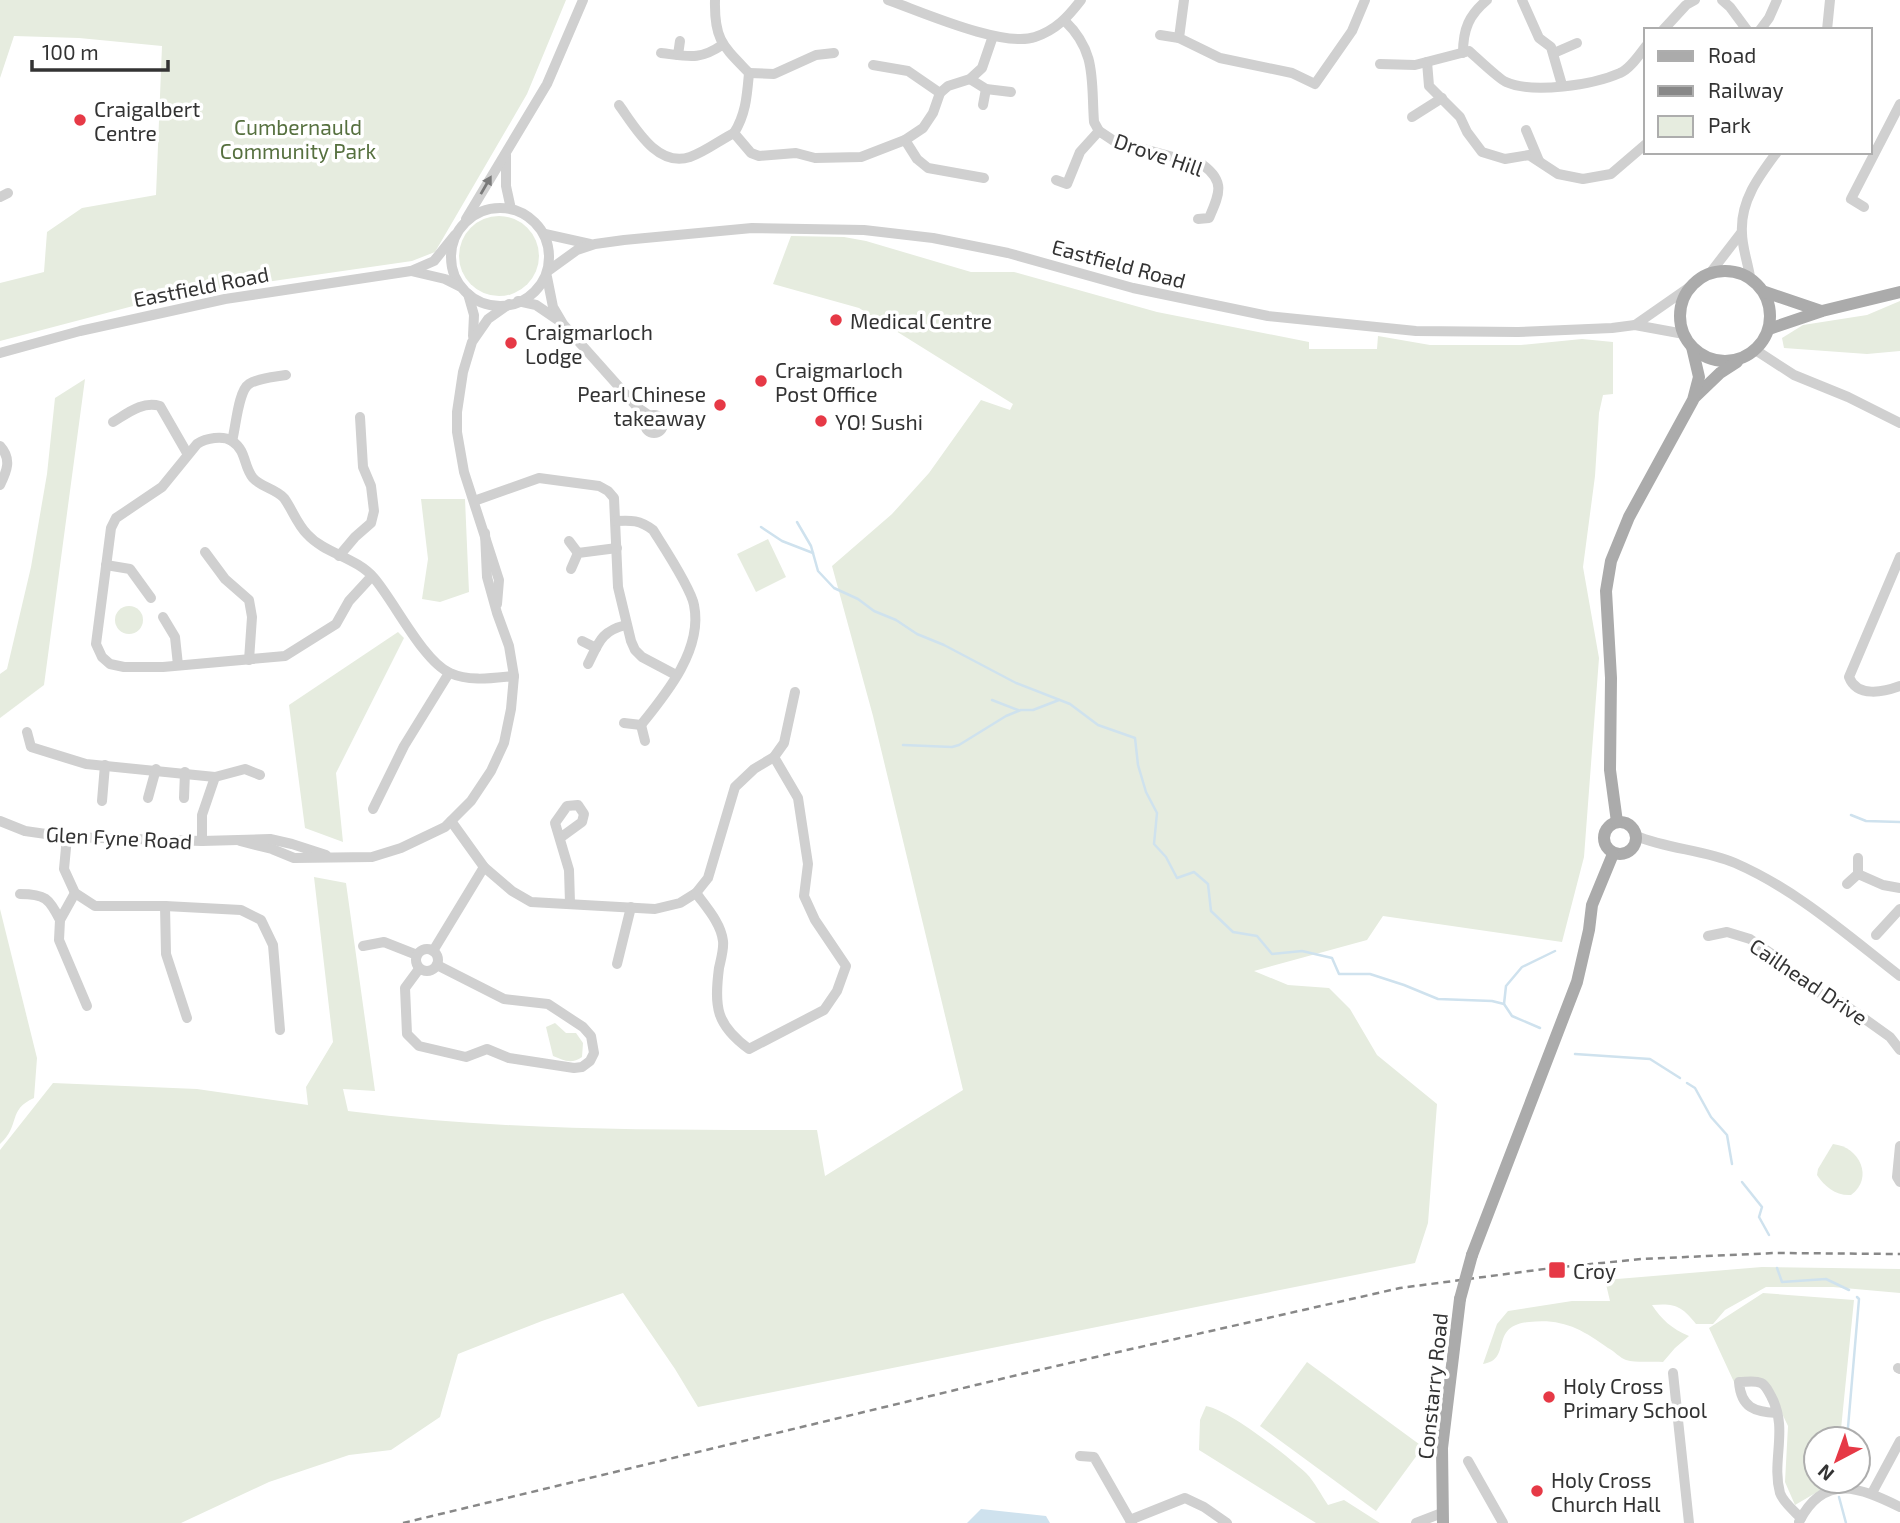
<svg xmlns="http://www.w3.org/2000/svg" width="1900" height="1523" font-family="'Exo 2',sans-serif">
	<rect width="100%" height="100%" fill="#fff"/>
	<!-- green -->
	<g fill="#e6ecdf">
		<polygon points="0,0 566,0 527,94 435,252 412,261 175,295 0,341 0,283 44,272 47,232 82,208 156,195 162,46 79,38 14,36 0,78"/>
		<circle cx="499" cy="256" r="40"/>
		<path d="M791 236 844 237 866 241 971 272H1014L1157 312 1309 342V349H1377L1378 336 1430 345H1521L1582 339 1613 342V394L1603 395 1599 413 1595 476 1583 567 1599 658 1584 857 1562 942 1383 916 1367 940 1254 971 1288 985 1329 988 1350 1009 1377 1055 1437 1104 1428 1223 1415 1263 698 1407 675 1369 623 1293 542 1321 458 1354 440 1417 391 1450 349 1455 269 1482 181 1523H0V1150L53 1083 197 1089 308 1105 306 1087 333 1042 314 877 346 883 375 1091 343 1089 348 1111C503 1131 660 1130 817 1130L825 1176 963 1090 873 716 832 566 892 514 929 473 981 400 1010 410 1013 404 859 308 773 284Z"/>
		<polygon points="1900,301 1900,351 1867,354 1784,348 1782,338 1803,325 1867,315"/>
		<polygon points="85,379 44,685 0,718 0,674 7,669 31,567 47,474 55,398"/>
		<polygon points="421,499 465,499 469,592 440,602 422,599 428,559"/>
		<polygon points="768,539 786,577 756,592 737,554"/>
		<circle cx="129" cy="620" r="14"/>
		<polygon points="398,632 404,638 336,773 343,842 305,828 289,705"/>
		<path d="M0 909 37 1058 34 1098C7 1110 21 1125 0 1144Z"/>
		<path d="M555 1023 566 1033H576L583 1043 582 1057C571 1065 563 1060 553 1056L546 1027Z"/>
		<path d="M1833 1144C1860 1147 1874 1178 1851 1195 1836 1196 1825 1187 1817 1175L1818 1169Z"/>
		<path d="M1762 1267 1900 1269V1293L1833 1287H1766L1725 1310 1713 1324H1696C1682 1306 1675 1303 1652 1305 1661 1319 1672 1329 1689 1336L1675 1348 1663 1362C1652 1361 1636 1363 1626 1360 1620 1358 1614 1351 1608 1348 1582 1329 1562 1318 1529 1322 1488 1326 1513 1360 1483 1364L1497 1324 1508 1311 1572 1301H1610L1605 1280Z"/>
		<polygon points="1763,1293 1854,1300 1840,1439 1816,1439 1816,1481 1836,1481 1795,1505 1785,1482 1788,1426 1768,1384 1734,1382 1709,1328"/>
		<polygon points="1307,1362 1423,1447 1376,1511 1260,1426"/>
		<path d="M1206 1406C1231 1411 1286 1455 1306 1473 1315 1482 1321 1495 1328 1505L1344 1500 1380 1523H1316L1199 1450 1200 1420Z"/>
	</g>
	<!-- water -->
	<polygon fill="#cfe2ee" points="981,1509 1046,1516 1050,1523 967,1523"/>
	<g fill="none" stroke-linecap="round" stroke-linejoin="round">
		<!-- stream -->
		<g stroke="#cfe2ee" stroke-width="2.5">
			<polyline points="797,522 811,546 818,571 834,588 858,599 874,611 896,620 917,634 944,645 1016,683 1070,704 1098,725 1135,738 1138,765 1146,792 1157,813 1154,844 1166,857 1177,878 1194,872 1208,884 1211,911 1233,932 1257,936 1272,954 1302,951 1332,958 1339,974 1370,974 1404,985 1438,999 1492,1001 1504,1004 1512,1016 1540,1028"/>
			<polyline points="761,527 782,541 813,553"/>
			<polyline points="992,700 1018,710"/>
			<polyline points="903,745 952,747 959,745 1006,716 1021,710 1033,710 1059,700"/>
			<polyline points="1851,815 1866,821 1900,822"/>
			<polyline points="1504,1004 1506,986 1522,967 1555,951"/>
			<polyline points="1575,1054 1650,1059 1680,1078"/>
			<polyline points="1687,1083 1695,1088 1711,1117 1727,1135 1732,1164"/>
			<polyline points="1742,1182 1762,1207 1759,1217 1769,1235"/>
			<polyline points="1777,1268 1782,1282 1826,1279 1849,1290"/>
			<polyline points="1847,1439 1859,1299 1857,1297"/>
			<polyline points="1839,1482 1839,1481"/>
			<polyline points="1839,1497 1846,1523"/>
		</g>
		<!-- minor -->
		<g stroke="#d0d0d0" stroke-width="10">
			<path d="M715 0C714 40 723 46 749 73 747 95 746 114 734 133L751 153 759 156 796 153 815 158 861 157 905 140 923 128 933 113 940 93 948 86 970 79 982 68 993 36"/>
			<path d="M888 0C922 12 1003 48 1035 37 1056 30 1068 17 1081 0"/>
			<polyline points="1184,0 1179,38 1220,58 1292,73 1315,84 1352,31 1365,0"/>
			<polyline points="1522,0 1539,38 1551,47 1562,85"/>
			<polyline points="1722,0 1730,7 1747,30"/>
			<path d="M1065 21C1097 52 1091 80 1094 122L1099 131 1114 141 1203 165C1226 182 1219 195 1209 218L1198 219"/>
			<polyline points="1663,30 1686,5 1695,0"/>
			<polyline points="1760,30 1769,18 1777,0"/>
			<polyline points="1827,30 1830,0"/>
			<polyline points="1160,35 1179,38"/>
			<path d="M661 53C687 56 699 61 722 45"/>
			<path d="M1463 53C1463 29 1469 15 1487 0"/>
			<polyline points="1554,53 1577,43"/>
			<polyline points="678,55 680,41"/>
			<polyline points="1427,62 1429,86 1460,117 1467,132 1482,152 1505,159 1529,155 1558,174 1583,179 1611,174 1646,144"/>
			<path d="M1380 64 1415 65 1469 51C1477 58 1500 80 1506 82 1533 94 1593 85 1620 73 1630 69 1639 55 1646 46"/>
			<polyline points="873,65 908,71 940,93"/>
			<polyline points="749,73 774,74 816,55 834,53"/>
			<polyline points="970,79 986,89 1011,92"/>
			<path d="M619 105C635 127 657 168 690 157 705 152 720 140 734 133"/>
			<polyline points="983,105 986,89"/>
			<polyline points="1412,117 1442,98"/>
			<polyline points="1526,130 1539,161"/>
			<polyline points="905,140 917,159 928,168 984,178"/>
			<polyline points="506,155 506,186 511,209"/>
			<polyline points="1056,180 1067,184 1080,152 1099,131"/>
			<polyline points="0,197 8,193"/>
			<polyline points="1864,207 1851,199 1900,104"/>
			<circle cx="500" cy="257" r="49"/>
			<polyline points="466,219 547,84 583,0"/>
			<polyline points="545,234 590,244"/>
			<polyline points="411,271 445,279 459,286"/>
			<polyline points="548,271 577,250 595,244 624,240 752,228 864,230 933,238 1008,253 1133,288 1268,316 1416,331 1518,332 1612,328 1635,325 1684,334"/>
			<polyline points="1711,272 1741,233"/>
			<polyline points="547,277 553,307 563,324 637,407 650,416"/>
			<path d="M1750 277C1748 263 1742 247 1742 233 1740 201 1759 176 1777 152"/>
			<polyline points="468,294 474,315 473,336"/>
			<polyline points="518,301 536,305 558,320"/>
			<polyline points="1635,325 1691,286"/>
			<polyline points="1757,351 1794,375 1848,397 1900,423"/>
			<polyline points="0,353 80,331 225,299 411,271 434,261 455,235"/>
			<circle cx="654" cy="424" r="9"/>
			<path d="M113 422C128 413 142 401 160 406L187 453"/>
			<path d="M232 441C236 427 238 391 249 384 258 378 275 377 286 375"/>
			<path d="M0 446C12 459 7 471 0 485"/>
			<polyline points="474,501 539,478 599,486 608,491 614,498 618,587 631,641 635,650 642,657 676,675"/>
			<path d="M616 521C631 520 640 520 653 530 663 546 691 588 694 605 703 649 667 693 641 725L624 723"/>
			<polyline points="569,541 578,553"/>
			<polyline points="205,552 225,579 249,600 252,617 249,660"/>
			<polyline points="339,556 355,537 371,523 374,511 371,486 363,467 360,417"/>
			<path d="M1900 557 1849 677C1857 698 1884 692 1900 686"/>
			<polyline points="106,565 130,569 151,598"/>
			<polyline points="571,569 578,553 617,548"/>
			<path d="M372 576 349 601 336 624 285 656 163 667H124L110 664 102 657 96 644 111 528 116 518 162 487 197 444C206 438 223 435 232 441 247 451 243 466 253 478 261 487 276 489 284 498 292 509 297 524 307 534 325 554 356 557 374 578 394 601 423 661 450 673 470 682 493 678 514 676"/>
			<polyline points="497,604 499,580 464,472 457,432 457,412 463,372 472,342 488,319 509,304"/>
			<polyline points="163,617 175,637 178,665"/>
			<polyline points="582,641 596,648"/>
			<path d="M588 664C599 642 601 631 626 625"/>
			<polyline points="641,725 645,741"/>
			<polyline points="27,732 31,747 86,764 215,777 245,769 260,775"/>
			<polyline points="148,798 156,769"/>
			<polyline points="184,798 185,772"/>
			<polyline points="102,801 105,765"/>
			<polyline points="373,809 404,746 449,673"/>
			<polyline points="0,821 25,831 67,837 202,841 270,839 292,844 326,855"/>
			<polyline points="451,821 484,867 512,891 531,902 655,909 680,903 696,893 708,878 735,787 754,769 774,757 784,743 795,692"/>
			<path d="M1636 836C1668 849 1704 850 1735 863 1797 890 1847 935 1900 976"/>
			<polyline points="67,837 64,869 75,893 95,906 165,906 241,910 261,920 273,945 280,1030"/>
			<polyline points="560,838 582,822 584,814 578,805 567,806 555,823 569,870 570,903"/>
			<polyline points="202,841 202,815 215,777"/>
			<polyline points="240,841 272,849 294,858 372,857 401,848 445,827 471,801 491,771 504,743 511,709 514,676 509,646 497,613 487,577 485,533"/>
			<polyline points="1858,858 1858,874"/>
			<polyline points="1847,884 1858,874 1883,885 1900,888"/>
			<polyline points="75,893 60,920 59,940 87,1006"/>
			<path d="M696 893C706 907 721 923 723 941 724 949 721 959 719 968 714 1007 716 1025 749 1049L824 1010 837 991 846 966 815 920 804 896 808 864 798 798 774 757"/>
			<path d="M20 894C45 894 49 898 60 920"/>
			<polyline points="165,906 166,954 187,1018"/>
			<polyline points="1876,935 1900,909"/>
			<polyline points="1708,936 1727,932 1750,939 1779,959 1785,969 1830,1000 1841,1002 1890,1037 1900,1050"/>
			<polyline points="363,946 384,942 417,955"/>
			<circle cx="427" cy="960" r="11"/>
			<polyline points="433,951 484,867"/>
			<polyline points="617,964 631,907"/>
			<polyline points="419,969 405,988 407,1034 419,1046 466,1057 487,1049 509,1058 574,1068 582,1067 590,1061 594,1053 591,1036 583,1027 548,1004 504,999 437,965"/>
			<polyline points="1900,1146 1897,1177 1900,1182"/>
			<polyline points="1898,1368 1900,1369"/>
			<polyline points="1673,1373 1689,1523"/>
			<path d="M1777 1413C1755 1412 1741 1408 1739 1382 1746 1382 1755 1380 1761 1383 1766 1385 1768 1391 1771 1396 1789 1429 1771 1460 1780 1493 1783 1502 1794 1511 1801 1518"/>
			<polyline points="1080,1456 1094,1457 1130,1520"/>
			<polyline points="1468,1461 1503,1523"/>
			<polyline points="1872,1493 1900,1441"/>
			<path d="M1799 1522C1824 1472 1861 1488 1900 1507"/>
			<polyline points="1132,1523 1130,1520 1185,1498 1204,1507 1227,1523"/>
			<polyline points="1416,1523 1442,1513"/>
		</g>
		<!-- major -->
		<g stroke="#ababab" stroke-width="12">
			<circle cx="1725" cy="316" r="45"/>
			<polyline points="1765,292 1821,311"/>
			<polyline points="1769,329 1822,311 1900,292"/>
			<polyline points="1695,397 1720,373 1737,362"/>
			<circle cx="1620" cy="838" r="16"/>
			<polyline points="1617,822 1610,770 1611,678 1606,591 1611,561 1629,517 1693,400 1699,377 1692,347"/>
			<polyline points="1472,1255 1577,982 1589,930 1592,905 1613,854"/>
			<polyline points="1443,1523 1442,1448 1460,1299"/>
		</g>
		<!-- rail -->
		<polyline stroke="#888" stroke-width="2.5" stroke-dasharray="7 5" stroke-linecap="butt" points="403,1523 1030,1372 1400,1288 1552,1268 1641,1259 1775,1253 1900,1254"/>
		<!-- major-bridge -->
		<polyline stroke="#ababab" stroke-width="12" points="1460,1299 1472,1255"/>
	</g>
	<!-- one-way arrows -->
	<defs><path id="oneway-solid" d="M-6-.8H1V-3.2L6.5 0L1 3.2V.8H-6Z" transform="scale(1.75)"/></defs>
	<use fill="#7a7a7a" href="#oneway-solid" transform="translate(486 185) rotate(-60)"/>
	<!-- markers -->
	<g fill="#e63946" stroke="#fff" stroke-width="2.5">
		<circle cx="80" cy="120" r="7"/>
		<circle cx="836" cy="320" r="7"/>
		<circle cx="511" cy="343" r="7"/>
		<circle cx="761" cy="381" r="7"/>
		<circle cx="720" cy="405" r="7"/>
		<circle cx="821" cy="421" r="7"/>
		<rect x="1548" y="1261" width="18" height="18" rx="3.5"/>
		<circle cx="1549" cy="1397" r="7"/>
		<circle cx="1537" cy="1491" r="7"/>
	</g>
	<g text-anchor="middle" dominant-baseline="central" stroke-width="7" stroke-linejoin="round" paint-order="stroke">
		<!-- poi labels -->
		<g font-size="21" fill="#333" stroke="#fff" text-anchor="start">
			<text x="94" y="108">Craigalbert<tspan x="94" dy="24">Centre</tspan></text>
			<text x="850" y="320">Medical Centre</text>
			<text x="525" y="331">Craigmarloch<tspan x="525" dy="24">Lodge</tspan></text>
			<text x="775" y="369">Craigmarloch<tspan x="775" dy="24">Post Office</tspan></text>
			<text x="706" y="393" text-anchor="end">Pearl Chinese<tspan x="706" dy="24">takeaway</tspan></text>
			<text x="835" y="421">YO! Sushi</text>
			<text x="1573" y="1270">Croy</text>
			<text x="1563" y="1385">Holy Cross<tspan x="1563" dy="24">Primary School</tspan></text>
			<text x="1551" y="1479">Holy Cross<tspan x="1551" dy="24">Church Hall</tspan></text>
		</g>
		<!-- park labels -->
		<g font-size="21" fill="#56703f" stroke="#fff">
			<text x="298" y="126">Cumbernauld<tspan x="298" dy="24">Community Park</tspan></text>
		</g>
		<!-- street labels -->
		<g font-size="21" fill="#333" stroke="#fff">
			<text transform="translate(1159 154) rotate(19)">Drove Hill</text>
			<text transform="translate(1119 263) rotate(15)">Eastfield Road</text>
			<text transform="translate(201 286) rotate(-11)">Eastfield Road</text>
			<text transform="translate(119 837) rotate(3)">Glen Fyne Road</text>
			<text transform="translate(1809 981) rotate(34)">Cailhead Drive</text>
			<text transform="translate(1432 1386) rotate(-84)">Constarry Road</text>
		</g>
	</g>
	<!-- legend -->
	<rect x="1644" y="28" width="228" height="126" fill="#ffffff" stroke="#adadad" stroke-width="2"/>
	<rect x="1658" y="51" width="35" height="10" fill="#ababab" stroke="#adadad" stroke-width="2"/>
	<text x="1708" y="63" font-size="21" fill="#333333">Road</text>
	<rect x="1658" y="86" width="35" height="10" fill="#888888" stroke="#adadad" stroke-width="2"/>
	<text x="1708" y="98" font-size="21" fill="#333333">Railway</text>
	<rect x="1658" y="116" width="35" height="21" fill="#e6ecdf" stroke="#adadad" stroke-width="2"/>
	<text x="1708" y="133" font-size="21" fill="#333333">Park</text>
	<!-- north arrow -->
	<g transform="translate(1837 1460) rotate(221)"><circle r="33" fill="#ffffff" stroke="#adadad" stroke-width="2"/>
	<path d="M0-5L12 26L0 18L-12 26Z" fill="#e63946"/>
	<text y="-10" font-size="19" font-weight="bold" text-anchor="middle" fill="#333333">N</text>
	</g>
	<!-- scale -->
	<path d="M32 60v10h136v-10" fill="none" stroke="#333333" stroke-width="3.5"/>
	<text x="42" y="60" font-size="21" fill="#333333" stroke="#ffffff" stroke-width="5" paint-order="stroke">100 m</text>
</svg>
